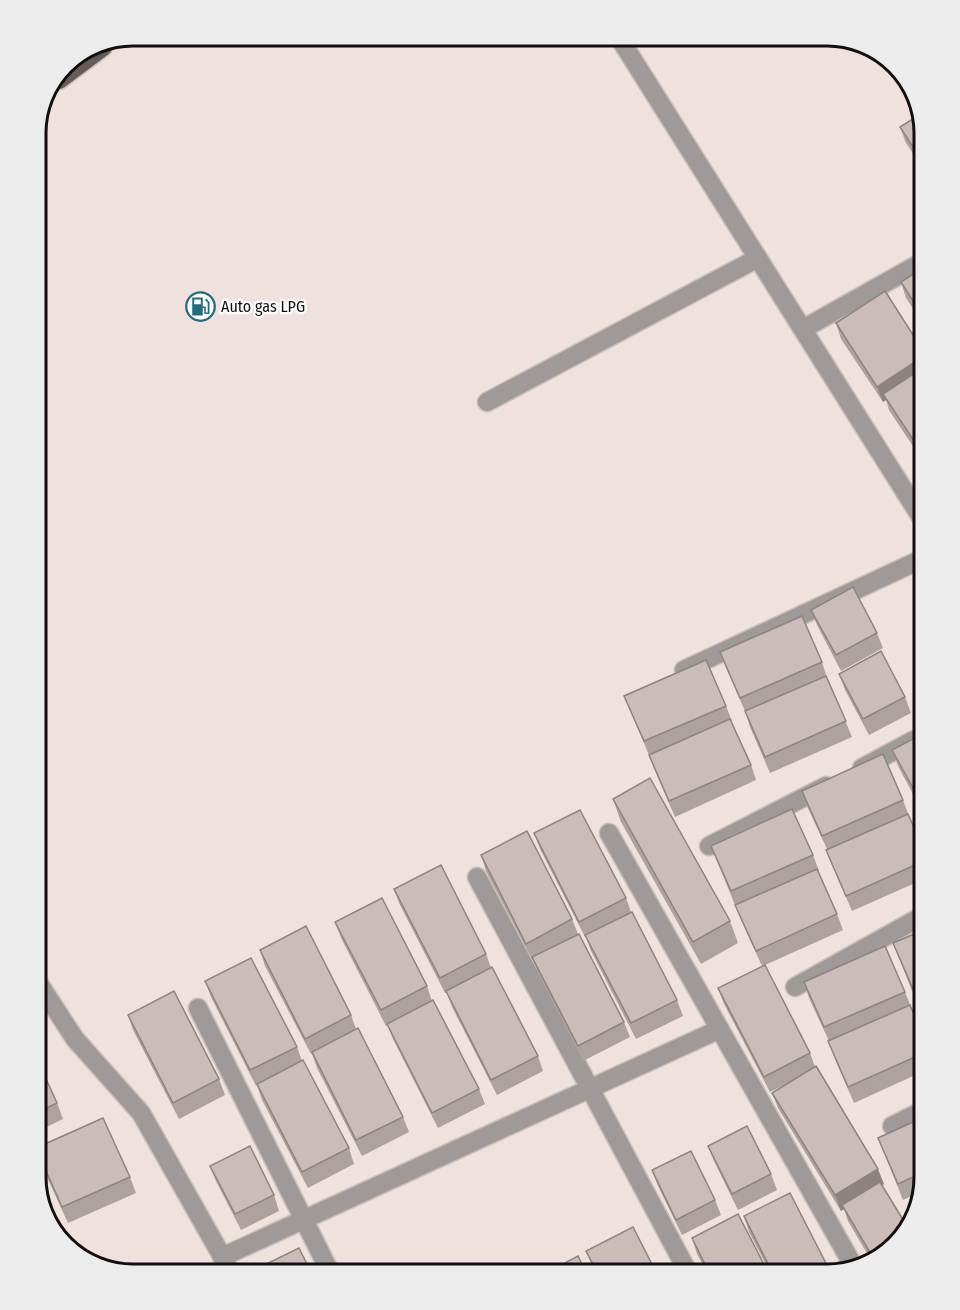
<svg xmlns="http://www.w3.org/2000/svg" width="960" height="1310" font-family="'Fira Sans Condensed',sans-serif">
	<rect width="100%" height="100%" fill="#eee1de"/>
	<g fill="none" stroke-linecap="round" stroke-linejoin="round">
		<defs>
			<g id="street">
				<polyline points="618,36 924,522"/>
				<polyline points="803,329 924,261"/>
				<polyline points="487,402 758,258"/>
				<polyline points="684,670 924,558"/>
				<polyline points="862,768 914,740"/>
				<polyline points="609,833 854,1267"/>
				<polyline points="709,846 826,786"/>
				<polyline points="477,877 689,1274"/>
				<polyline points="36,979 75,1039 141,1113 232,1274"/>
				<polyline points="795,987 924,915"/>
				<polyline points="198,1008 331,1274"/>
				<polyline points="892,1126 924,1110"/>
				<polyline points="222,1257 720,1029"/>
			</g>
			<polyline id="primary" points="59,80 103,47"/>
		</defs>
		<!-- street casing -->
		<use href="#street" stroke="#cbbfbd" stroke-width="21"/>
		<!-- primary casing -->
		<use href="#primary" stroke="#cbbfbd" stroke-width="21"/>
		<!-- street -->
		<use href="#street" stroke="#9f9998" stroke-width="18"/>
		<!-- primary -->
		<use href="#primary" stroke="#655c5a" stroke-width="18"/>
	</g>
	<!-- wall -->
	<g fill="#ada29f">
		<polygon points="900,127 924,133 924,170 906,143"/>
		<polygon points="924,267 924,325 906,298 901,282"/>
		<polygon points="836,323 924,352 924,463 889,410 886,400 883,402 841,339"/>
		<polygon points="811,610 877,633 883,648 841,671 817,625"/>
		<polygon points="720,652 822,662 827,678 852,737 770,773 750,727 745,711 726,668"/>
		<polygon points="839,674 905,697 911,713 869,735 845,690"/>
		<polygon points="624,696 726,706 732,721 731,722 751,765 756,780 675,817 655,771 649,755"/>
		<polygon points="924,733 924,810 922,811 898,766 892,750"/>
		<polygon points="802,791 903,800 909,816 924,851 924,879 852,911 832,865 826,850 827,849 807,806"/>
		<polygon points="613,799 730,921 738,943 701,964 621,822"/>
		<polygon points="534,833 626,898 631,912 677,1000 683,1016 636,1039 591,951 586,937 585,937 540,849"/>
		<polygon points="711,846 813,855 819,871 818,871 837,914 843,930 765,965 810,1053 815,1067 884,1184 882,1185 876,1261 872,1262 848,1221 844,1209 841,1211 778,1108 772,1093 790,1082 770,1092 724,1004 718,988 762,966 741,920 735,905"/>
		<polygon points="481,855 572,919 578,934 624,1022 630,1037 583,1061 538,973 533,959 532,959 486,871"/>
		<polygon points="394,889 486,954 491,968 538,1056 543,1071 497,1095 452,1007 447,993 445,993 400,905"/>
		<polygon points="335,922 427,986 432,1001 479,1089 485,1104 438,1128 393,1039 388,1025 386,1026 341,938"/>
		<polygon points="924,930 924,1021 893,943"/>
		<polygon points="260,950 351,1015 356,1029 403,1117 409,1132 362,1156 317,1068 312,1054 311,1054 265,966"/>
		<polygon points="205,981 297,1047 302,1061 349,1148 354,1164 308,1188 262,1100 257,1085 256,1086 211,997"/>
		<polygon points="804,982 905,992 911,1007 924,1037 924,1071 854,1103 834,1057 829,1041 809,998"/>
		<polygon points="128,1015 219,1079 225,1095 179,1119 133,1030"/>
		<polygon points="36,1057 57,1103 63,1119 36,1132"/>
		<polygon points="924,1117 924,1177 920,1192 903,1200 878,1138"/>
		<polygon points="708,1146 771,1174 777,1190 738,1210 714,1161"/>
		<polygon points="36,1150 130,1177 136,1193 68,1223 41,1164"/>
		<polygon points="210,1166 274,1195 279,1211 241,1230 216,1181"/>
		<polygon points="652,1170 715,1200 721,1215 682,1235 658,1186"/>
		<polygon points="744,1216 827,1274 771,1274 749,1232"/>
		<polygon points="692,1238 769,1274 708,1274 697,1254"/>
		<polygon points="586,1251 657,1274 596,1274"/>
	</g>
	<!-- shaded-wall -->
	<g fill="#8d8482">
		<polygon points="924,356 924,375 883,394 886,400 883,402 877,387"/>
		<polygon points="878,1169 884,1184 844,1209 842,1205 844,1209 841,1211 835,1195"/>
	</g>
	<!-- building -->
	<g fill="#c9bcb9" stroke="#8d8482" stroke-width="1.5">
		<polygon points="919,115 924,133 924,164 900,127"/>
		<polygon points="924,267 924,318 901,282"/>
		<polygon points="885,291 924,352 924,356 877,387 836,323"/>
		<polygon points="924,367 924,456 883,394"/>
		<polygon points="853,587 877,633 836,655 811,610"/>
		<polygon points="802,616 822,662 740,698 720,652"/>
		<polygon points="881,651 905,697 863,719 839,674"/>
		<polygon points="706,660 726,706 644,741 624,696"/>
		<polygon points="826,676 846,721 765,757 745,711"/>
		<polygon points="730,719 751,765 669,801 649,755"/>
		<polygon points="924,733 924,791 917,795 892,750"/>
		<polygon points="883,754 903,800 822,836 802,791"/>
		<polygon points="650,778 730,921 693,942 613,799"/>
		<polygon points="792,809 813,855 731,891 711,846"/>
		<polygon points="580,810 626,898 579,922 534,833"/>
		<polygon points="908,814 924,851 924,861 846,896 826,850"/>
		<polygon points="527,831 572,919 526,944 481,855"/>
		<polygon points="441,865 486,954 440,978 394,889"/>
		<polygon points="817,869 837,914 756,951 735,905"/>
		<polygon points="382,898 427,986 381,1010 335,922"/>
		<polygon points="632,912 677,1000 631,1023 585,935"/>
		<polygon points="306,926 351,1015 305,1039 260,950"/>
		<polygon points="924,930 924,984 913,989 893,943"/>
		<polygon points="579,934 624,1022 578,1046 532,957"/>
		<polygon points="885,946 905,992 824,1027 804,982"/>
		<polygon points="251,958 297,1047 250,1070 205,981"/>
		<polygon points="765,965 810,1053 764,1077 718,988"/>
		<polygon points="492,967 538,1056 491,1080 446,991"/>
		<polygon points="174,991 219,1079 173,1103 128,1015"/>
		<polygon points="924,999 924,1018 917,1002"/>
		<polygon points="433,1000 479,1089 432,1113 387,1024"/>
		<polygon points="910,1005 924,1038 924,1053 848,1087 828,1041"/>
		<polygon points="358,1028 403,1117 356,1140 312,1052"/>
		<polygon points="36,1057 57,1103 36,1113"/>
		<polygon points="303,1060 349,1148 302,1172 257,1084"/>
		<polygon points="816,1066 878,1169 835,1195 772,1093"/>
		<polygon points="924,1117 924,1172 898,1184 878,1138"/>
		<polygon points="103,1118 130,1177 62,1207 36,1148"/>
		<polygon points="747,1126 771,1174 732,1194 708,1146"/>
		<polygon points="250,1146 274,1195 235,1214 210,1166"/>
		<polygon points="691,1151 715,1200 676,1220 652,1170"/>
		<polygon points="880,1182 908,1228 875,1261 842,1205"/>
		<polygon points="790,1193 831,1273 827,1274 773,1274 744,1216"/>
		<polygon points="738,1214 769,1274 710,1274 692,1238"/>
		<polygon points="633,1227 657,1274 598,1274 586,1251"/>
		<polygon points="299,1248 312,1274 263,1274 260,1267"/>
		<polygon points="578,1256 587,1274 544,1274"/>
	</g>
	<!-- icons -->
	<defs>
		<symbol id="fuel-ring" viewBox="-11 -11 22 22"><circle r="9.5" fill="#fff" stroke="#266b7b" stroke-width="1.5"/><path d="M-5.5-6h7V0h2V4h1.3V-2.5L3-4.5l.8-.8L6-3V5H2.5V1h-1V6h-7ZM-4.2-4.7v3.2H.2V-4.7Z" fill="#266b7b"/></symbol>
	</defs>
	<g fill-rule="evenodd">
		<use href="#fuel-ring" x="184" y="290" width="33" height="33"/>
	</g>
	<g text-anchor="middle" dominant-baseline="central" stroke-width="4.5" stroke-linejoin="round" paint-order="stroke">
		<!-- poi labels -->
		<g font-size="16" fill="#130f0e" stroke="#fff" text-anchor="start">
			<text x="221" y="306">Auto gas LPG</text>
		</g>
	</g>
	<!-- crop -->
	<path d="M0 0H960V1310H0ZM133 46H827A87 87 0 0 1 914 133V1177A87 87 0 0 1 827 1264H133A87 87 0 0 1 46 1177V133A87 87 0 0 1 133 46Z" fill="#ececec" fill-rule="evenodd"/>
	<path fill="none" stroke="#130f0e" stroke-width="3" d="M133 46H827A87 87 0 0 1 914 133V1177A87 87 0 0 1 827 1264H133A87 87 0 0 1 46 1177V133A87 87 0 0 1 133 46Z"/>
</svg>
